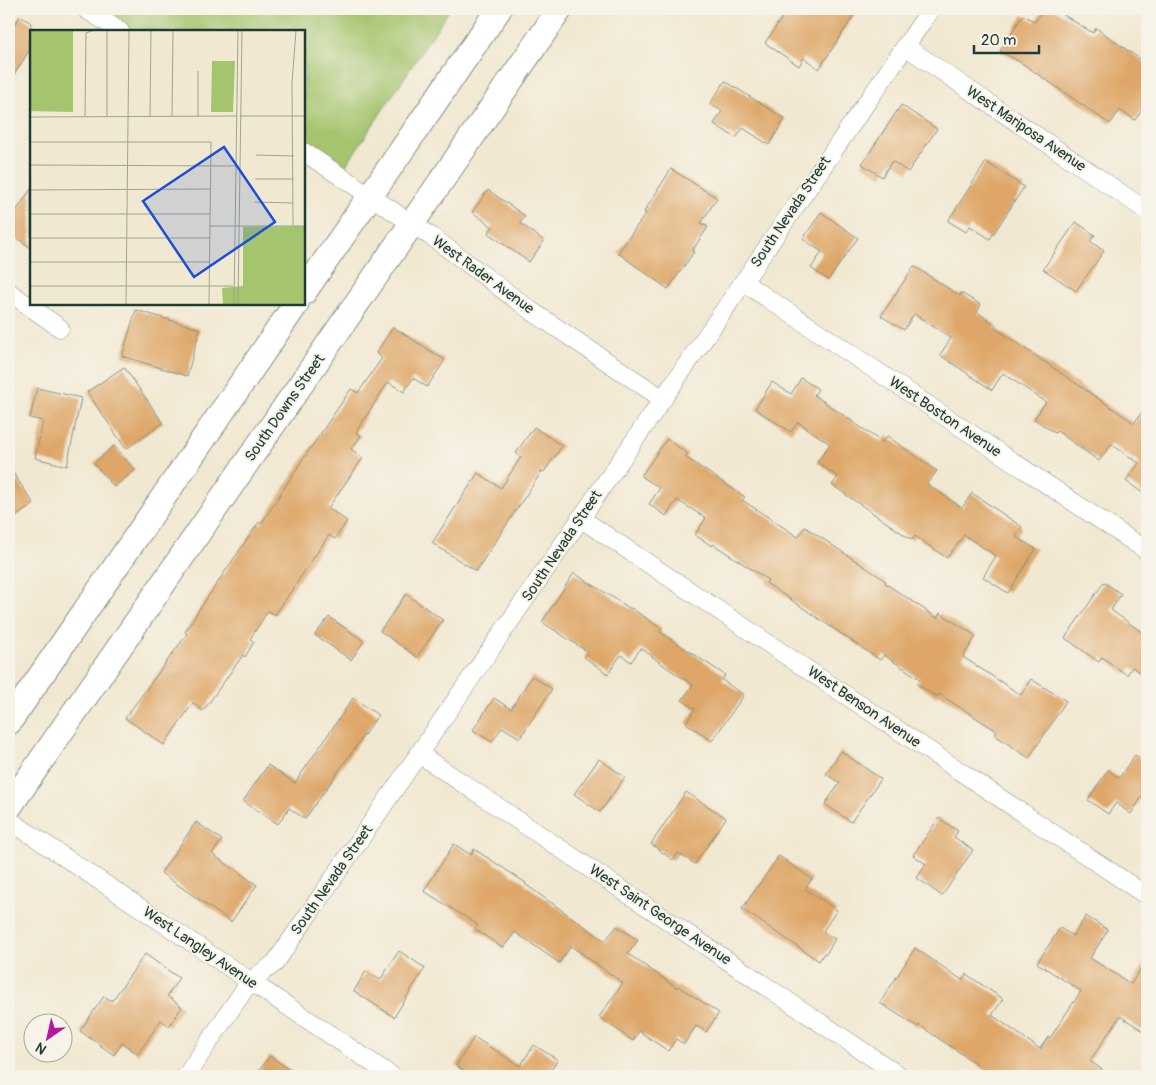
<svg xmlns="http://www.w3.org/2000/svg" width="1156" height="1085" font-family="Pangolin,sans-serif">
	<rect width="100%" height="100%" fill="#f7f3e8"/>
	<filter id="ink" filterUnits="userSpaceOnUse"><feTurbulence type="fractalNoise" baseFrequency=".02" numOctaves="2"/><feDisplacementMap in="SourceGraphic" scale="10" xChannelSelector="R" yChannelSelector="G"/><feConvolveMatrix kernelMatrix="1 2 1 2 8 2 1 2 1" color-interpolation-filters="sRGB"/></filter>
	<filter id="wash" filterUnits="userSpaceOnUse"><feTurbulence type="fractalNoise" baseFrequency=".0096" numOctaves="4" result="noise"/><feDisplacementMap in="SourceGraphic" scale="20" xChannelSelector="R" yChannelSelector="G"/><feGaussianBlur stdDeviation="1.12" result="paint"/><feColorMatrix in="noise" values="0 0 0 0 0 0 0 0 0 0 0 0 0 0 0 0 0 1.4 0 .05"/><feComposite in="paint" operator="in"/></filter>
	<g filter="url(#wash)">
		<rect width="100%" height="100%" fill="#f1e8d1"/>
		<!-- green -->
		<polygon fill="#a4c56e" stroke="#628151" points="98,9 450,9 342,171 304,146 304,31 132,31"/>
		<g id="blocks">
			<!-- building -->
			<g fill="#dea769">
				<polygon points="788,9 858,9 819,69 804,58 799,66 765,43"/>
				<polygon points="1043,9 1054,9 1093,33 1096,28 1147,64 1147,103 1135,120 1120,110 1110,124 1020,62 1000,51 1023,15 1035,22"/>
				<polygon points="20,16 31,23 31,48 9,82 9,32"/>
				<polygon points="725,81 785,119 769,145 743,128 736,138 714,124 722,111 710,104"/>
				<polygon points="901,105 937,129 908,172 892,161 882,177 862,164"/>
				<polygon points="986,162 1024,187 990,239 970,226 966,232 948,221"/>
				<polygon points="671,169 717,198 701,223 708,227 692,251 694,252 668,289 618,253 646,213 644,212"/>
				<polygon points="31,189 31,248 9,232 9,222"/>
				<polygon points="488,190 525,216 520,223 544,241 529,262 488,233 493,227 472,212"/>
				<polygon points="821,212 858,238 828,280 811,268 822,252 803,239"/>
				<polygon points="1076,222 1095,235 1090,241 1104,251 1076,291 1043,269"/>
				<polygon points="914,266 960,296 961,293 981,305 977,312 996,325 995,328 1134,423 1147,405 1147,496 1126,481 1139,463 1111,444 1099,461 1057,431 1055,433 1034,419 1046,402 1025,388 1003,373 992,390 940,355 951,338 914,314 904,330 881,316"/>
				<polygon points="136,310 200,329 187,376 122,356"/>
				<polygon points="393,327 445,360 427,387 413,378 404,392 388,382 356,432 361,436 351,449 363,458 328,508 347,521 335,539 329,535 275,615 268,611 250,639 254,642 245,657 243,655 203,711 193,703 164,745 125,718 187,634 185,632 198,611 259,522 261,524 301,462 351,389 358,393 382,358 376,353"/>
				<polygon points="124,367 163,423 126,449 87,392"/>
				<polygon points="801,378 818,389 814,395 882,442 887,436 937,471 927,484 962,508 972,493 1022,527 1016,537 1036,549 1008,593 983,577 996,556 964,535 947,558 915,536 912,540 832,485 838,477 817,462 830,444 798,422 791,432 755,409 772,382 791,394"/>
				<polygon points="37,388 81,398 67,466 35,458 43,421 30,418"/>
				<polygon points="534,427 562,446 544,472 542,471 476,571 432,543 478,473 501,488 521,457 516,453"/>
				<polygon points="667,439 688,454 685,457 745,497 742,500 798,537 805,527 886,581 885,583 937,618 940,613 976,636 963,657 1021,695 1031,679 1066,701 1029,758 995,735 997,731 939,694 937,697 917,684 920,679 884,655 880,660 766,583 768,580 713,544 712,546 695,535 706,518 677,500 666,516 649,504 660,488 641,476"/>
				<polygon points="114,446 135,470 114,487 94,463"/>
				<polygon points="9,467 34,504 9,521"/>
				<polygon points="574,573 631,609 631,608 662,629 660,632 725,675 722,680 744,695 712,741 686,723 695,709 682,700 693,685 666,667 641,648 631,662 621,655 608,674 584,657 588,652 542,622"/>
				<polygon points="1104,582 1121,594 1111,610 1147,636 1147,677 1132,667 1127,675 1102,657 1099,662 1065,638"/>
				<polygon points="406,594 443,620 417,657 380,631"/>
				<polygon points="329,617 364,641 351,660 315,635"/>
				<polygon points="532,676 552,689 520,738 502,727 492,742 473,730 494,698 511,709"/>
				<polygon points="353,698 378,715 305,819 289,808 278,824 243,801 268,765 295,783"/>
				<polygon points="841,751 881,779 851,822 825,804 840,783 826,774"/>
				<polygon points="1135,755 1147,764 1147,789 1131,814 1116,803 1108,814 1088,800 1108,770 1119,778"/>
				<polygon points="599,759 625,777 600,812 574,794"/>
				<polygon points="686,792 726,818 695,864 678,853 673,860 651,844"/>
				<polygon points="939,818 958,831 954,837 973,850 942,896 917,878 926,864 913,855"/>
				<polygon points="196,822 222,840 212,854 257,885 231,922 161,873"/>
				<polygon points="454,844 471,855 474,849 526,883 525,884 605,941 617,926 638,940 628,954 677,988 678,986 719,1013 706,1032 696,1026 684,1044 676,1039 668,1051 639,1031 633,1041 599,1017 623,983 571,946 559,963 515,932 503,948 475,929 478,925 424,891"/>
				<polygon points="779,856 812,879 805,889 837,910 823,931 835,939 826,954 824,953 819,961 742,909"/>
				<polygon points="1086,916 1108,930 1090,958 1131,984 1147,958 1147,1033 1120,1016 1090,1061 1111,1076 994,1076 919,1025 918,1027 880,1003 915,948 962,980 966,974 1003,999 992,1015 1040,1049 1048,1037 1050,1038 1081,991 1037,963 1060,928 1073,936"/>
				<polygon points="399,951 425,968 394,1017 354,991 366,971 380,980"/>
				<polygon points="145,954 179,978 167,996 182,1007 169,1026 161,1020 138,1054 122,1043 114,1055 80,1031 104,996 112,1001"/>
				<polygon points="474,1037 520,1066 534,1045 558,1060 547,1076 472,1076 456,1066"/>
				<polygon points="270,1056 298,1076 255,1076"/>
			</g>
		</g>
	</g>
	<g filter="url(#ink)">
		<use href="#blocks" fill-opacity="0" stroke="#889282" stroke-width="1"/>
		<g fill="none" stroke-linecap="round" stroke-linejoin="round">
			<defs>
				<g id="minor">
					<polyline points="85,9 120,31"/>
					<polyline points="905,46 1147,211"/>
					<polyline points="304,152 435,239 530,310 663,399"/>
					<polyline points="743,282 1147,551"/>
					<polyline points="9,292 60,328"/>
					<polyline points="580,518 1147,896"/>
					<polyline points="419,754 900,1076"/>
					<polyline points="9,820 392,1076"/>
					<polyline points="186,1076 250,981 275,963 931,9"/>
				</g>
				<g id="secondary">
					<polyline points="304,292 499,9"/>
					<polyline points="9,722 296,304"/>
					<polyline points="9,807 560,9"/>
				</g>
			</defs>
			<!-- minor casing -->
			<use href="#minor" stroke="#889282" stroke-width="19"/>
			<!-- secondary casing -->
			<use href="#secondary" stroke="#889282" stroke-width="27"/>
			<!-- minor -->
			<use href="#minor" stroke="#fff" stroke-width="18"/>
			<!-- secondary -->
			<use href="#secondary" stroke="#fff" stroke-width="25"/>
		</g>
	</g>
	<g text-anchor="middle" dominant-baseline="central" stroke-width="4" stroke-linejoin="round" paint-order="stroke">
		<!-- street labels -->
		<g font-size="15" fill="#1f3d34" stroke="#f7f3e8">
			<text transform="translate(1026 129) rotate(34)">West Mariposa Avenue</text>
			<text transform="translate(791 212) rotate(-56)">South Nevada Street</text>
			<text transform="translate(483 275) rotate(36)">West Rader Avenue</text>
			<text transform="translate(285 408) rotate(-55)">South Downs Street</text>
			<text transform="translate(945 417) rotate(34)">West Boston Avenue</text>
			<text transform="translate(562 546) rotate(-56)">South Nevada Street</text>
			<text transform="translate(864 707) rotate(34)">West Benson Avenue</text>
			<text transform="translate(332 880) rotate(-55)">South Nevada Street</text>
			<text transform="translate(660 915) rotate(34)">West Saint George Avenue</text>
			<text transform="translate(200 948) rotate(34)">West Langley Avenue</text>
		</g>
	</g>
	<!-- overview -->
	<g transform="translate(30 30)">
		<rect width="275" height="275" fill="#f1e8d1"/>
		<path d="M0 0H43V82L0 81ZM182 31H205L203 82H181ZM275 196V275H193L192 258 213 256V197Z" fill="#a4c56e"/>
		<path fill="none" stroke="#9da492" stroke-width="1" d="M55 86 56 3 64 0M77 86V0M120 86 121 0M142 86 143 0M210 86H275M0 87 207 86M168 87V41M0 112H181L179 275M226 125 264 126M0 135 206 136M225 149H264M0 160 180 159M225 172 263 173M0 184H180M263 195 262 53 266 0M180 196H275M0 208H180M0 232H180M0 256H203M96 275 99 0M204 275 208 0M208 275 212 0"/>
		<path fill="#1d4ed8" fill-opacity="0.15" stroke="#1d4ed8" stroke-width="2.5" d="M194 117 245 192 164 247 113 171Z"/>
		<rect width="275" height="275" fill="none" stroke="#1f3d34" stroke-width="2.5"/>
	</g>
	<!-- margin -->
	<rect width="1156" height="1085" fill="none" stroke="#f7f3e8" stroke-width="30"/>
	<!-- north arrow -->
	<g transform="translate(48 1038) rotate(214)"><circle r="24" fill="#f7f3e8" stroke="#a1aaa0"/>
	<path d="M0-4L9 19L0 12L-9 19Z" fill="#b5179e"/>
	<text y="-8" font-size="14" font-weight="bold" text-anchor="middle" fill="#1f3d34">N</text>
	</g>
	<!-- scale -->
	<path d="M974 45v8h65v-8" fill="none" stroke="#1f3d34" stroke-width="2.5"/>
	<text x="981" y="45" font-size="15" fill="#1f3d34" stroke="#f7f3e8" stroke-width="4" paint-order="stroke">20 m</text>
</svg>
